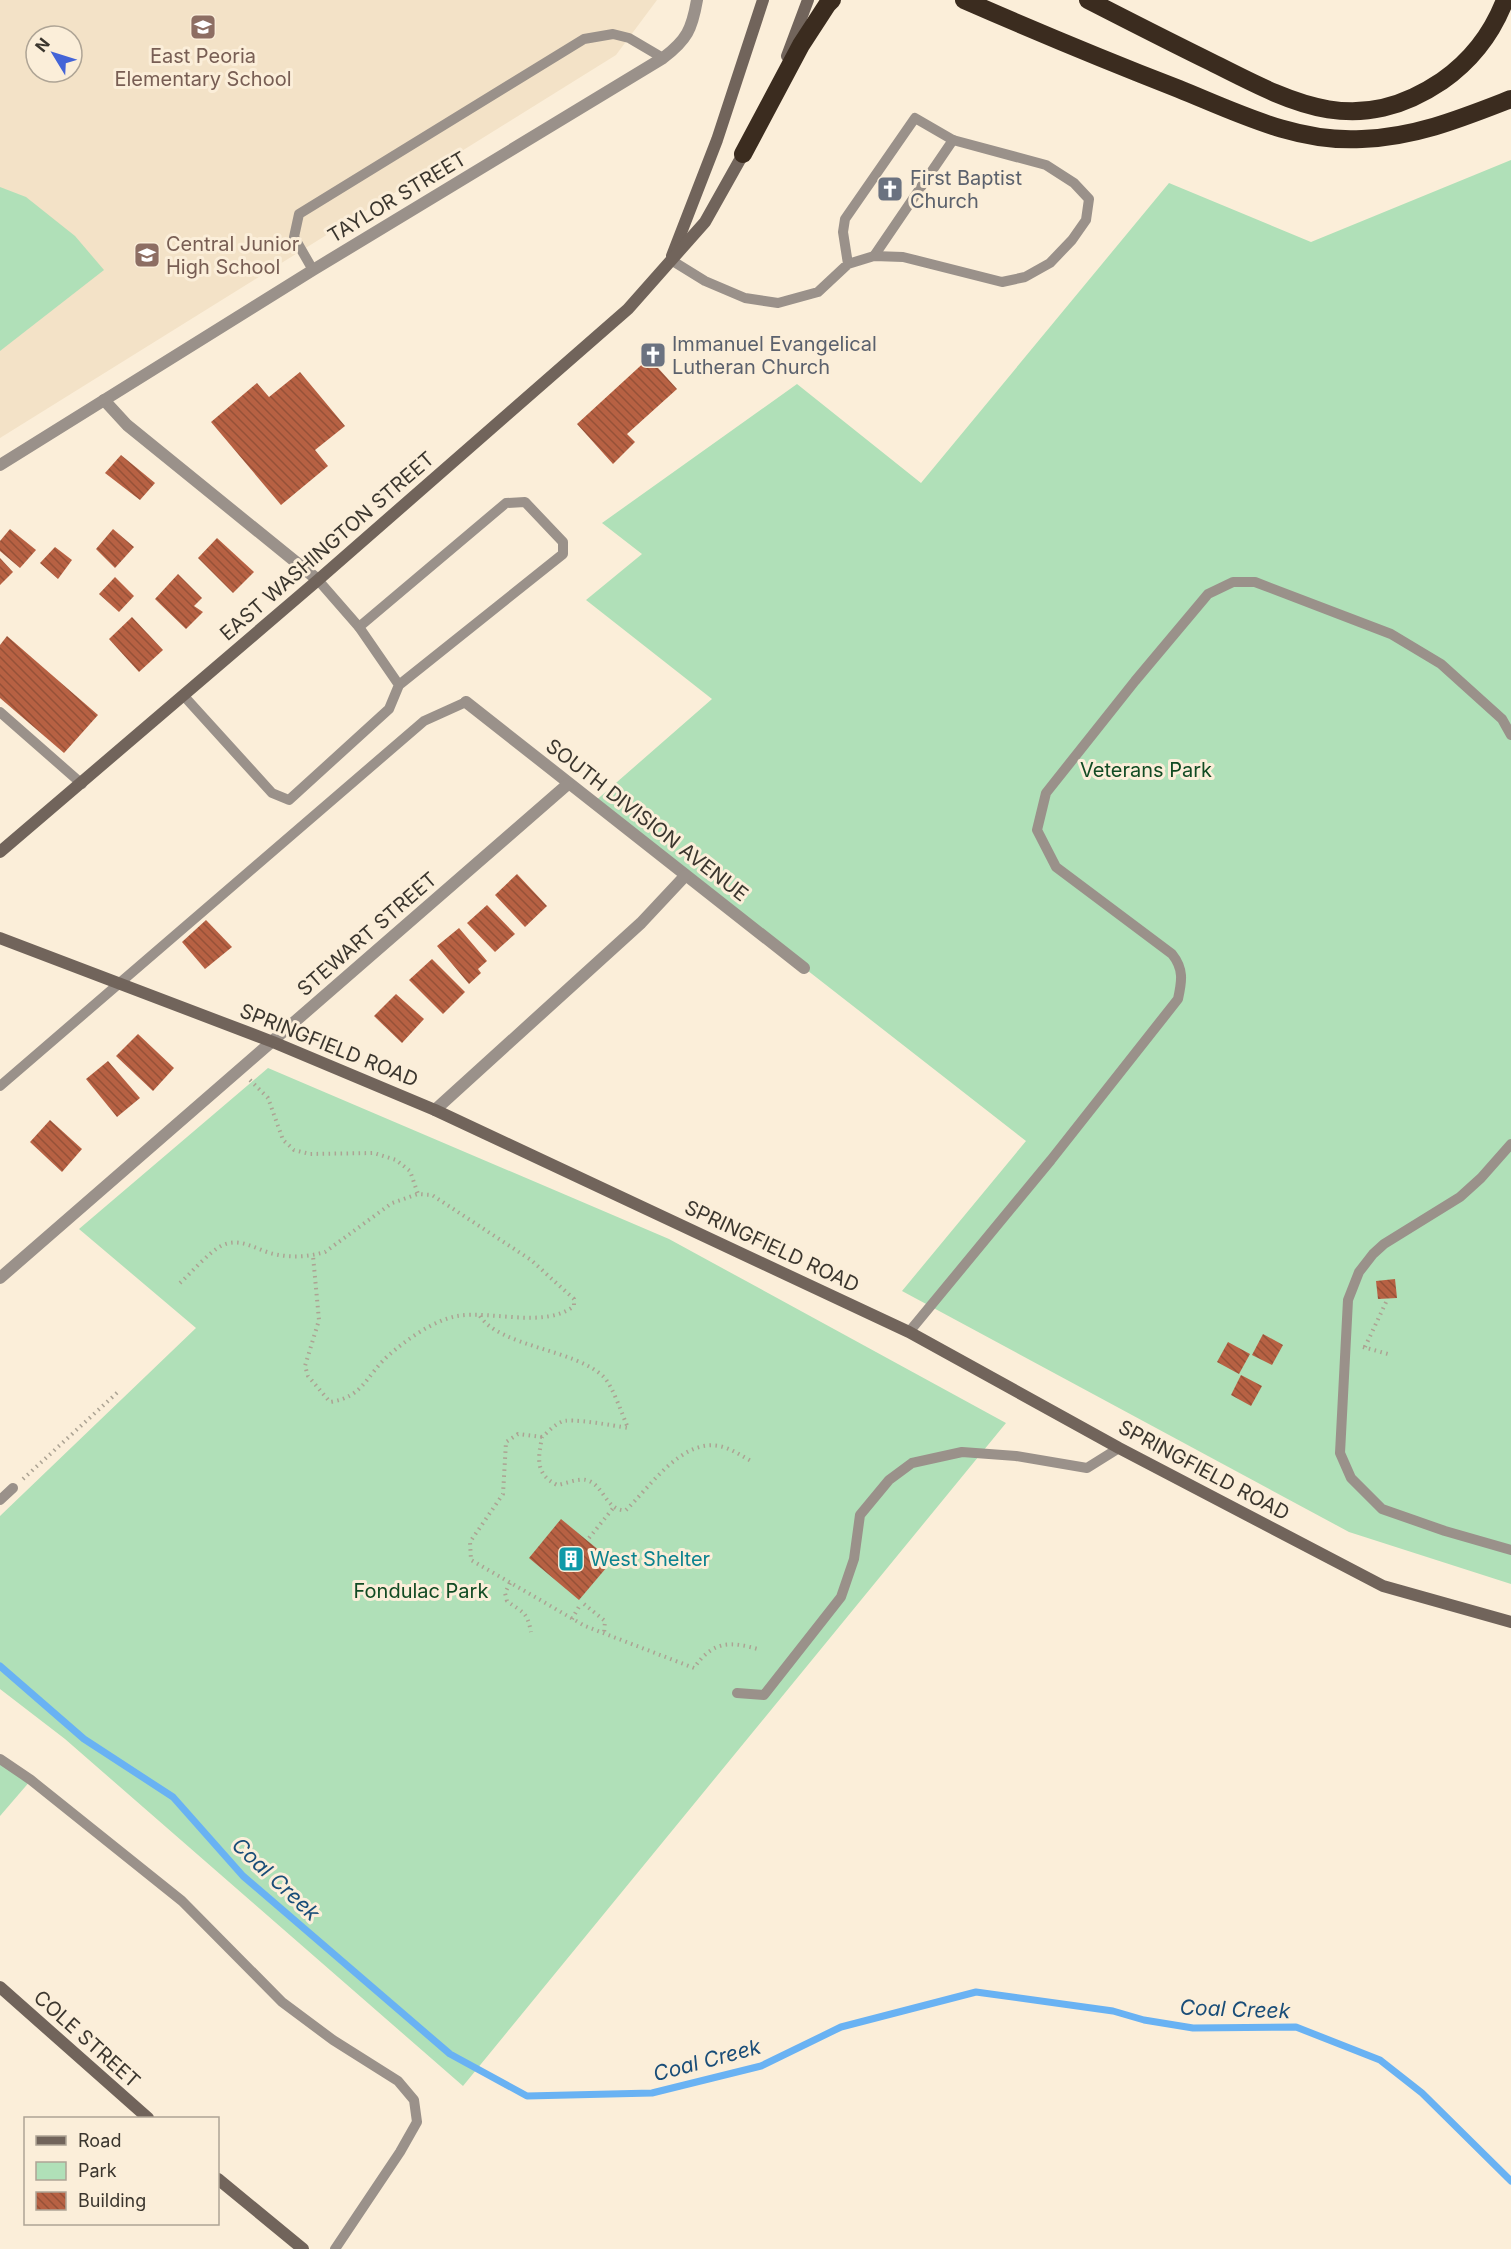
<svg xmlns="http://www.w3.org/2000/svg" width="1511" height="2249" font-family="Inter,sans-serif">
	<defs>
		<pattern id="building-back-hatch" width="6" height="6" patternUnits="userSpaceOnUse" patternTransform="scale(1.5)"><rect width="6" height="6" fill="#b76143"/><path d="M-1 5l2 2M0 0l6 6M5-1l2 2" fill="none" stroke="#965138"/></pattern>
	</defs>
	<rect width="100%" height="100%" fill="#fbeed9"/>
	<!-- built -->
	<path fill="#f3e2c7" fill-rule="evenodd" d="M0 0H657L616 55 0 438ZM36 36H72V72H36Z"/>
	<!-- park -->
	<g fill="#b0e0b8">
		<polygon points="1511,160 1511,1584 1349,1532 902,1291 1026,1141 593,803 712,699 586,600 642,554 602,523 797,384 921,483 1169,183 1311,242"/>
		<polygon points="0,187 26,197 75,236 104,270 0,351"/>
		<polygon points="268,1068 669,1239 1006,1423 463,2086 65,1739 0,1689 0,1516 196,1328 79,1229"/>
		<polygon points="0,1758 31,1780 0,1816"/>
	</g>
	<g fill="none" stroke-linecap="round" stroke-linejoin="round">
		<!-- stream -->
		<polyline stroke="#69b2f3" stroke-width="7" points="0,1666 84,1739 173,1797 243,1876 450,2054 527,2096 652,2093 761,2066 841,2027 976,1992 1113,2011 1144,2020 1193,2028 1296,2027 1380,2060 1422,2093 1511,2181"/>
	</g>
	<!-- building -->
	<g fill="url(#building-back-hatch)">
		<polygon points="649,358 677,389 627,434 635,442 613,464 577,424"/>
		<polygon points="300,372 345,426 315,450 328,466 281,505 211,422 257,383 269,397"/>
		<polygon points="121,455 155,483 140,500 105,473"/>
		<polygon points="10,529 36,550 20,568 0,551 0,541"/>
		<polygon points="113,529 134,547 115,568 96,549"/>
		<polygon points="217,538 254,572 233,593 198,558"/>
		<polygon points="55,547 72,560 58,579 40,563"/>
		<polygon points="0,558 13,572 0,585"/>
		<polygon points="178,574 202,598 194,606 203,612 186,629 155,599"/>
		<polygon points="115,577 134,596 119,612 99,594"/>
		<polygon points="132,617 163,650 139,672 109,639"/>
		<polygon points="7,636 98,715 64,753 0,698 0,645"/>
		<polygon points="517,874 547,906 525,927 495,895"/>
		<polygon points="487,905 515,934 495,952 467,923"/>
		<polygon points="206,920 232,947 205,969 182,942"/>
		<polygon points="459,928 487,961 478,969 481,973 469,984 437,946"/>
		<polygon points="432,959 465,992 443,1014 409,980"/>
		<polygon points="396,994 424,1019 402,1043 374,1016"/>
		<polygon points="138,1034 174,1068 153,1091 116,1056"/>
		<polygon points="108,1061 140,1098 117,1117 86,1079"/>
		<polygon points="50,1120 82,1149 62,1172 30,1142"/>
		<polygon points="1395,1279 1397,1298 1378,1299 1376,1281"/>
		<polygon points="1263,1334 1283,1345 1272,1365 1252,1355"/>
		<polygon points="1228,1342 1250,1354 1239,1374 1217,1362"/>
		<polygon points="1241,1375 1262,1386 1251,1406 1231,1395"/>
		<polygon points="561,1519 612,1561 579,1600 529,1558"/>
	</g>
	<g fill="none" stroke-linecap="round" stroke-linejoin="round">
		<!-- path -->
		<g stroke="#aca393" stroke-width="4" stroke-dasharray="1.5 4.5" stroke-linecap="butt">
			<polyline points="250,1080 268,1098 283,1140 294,1150 310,1154 374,1153 396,1160 410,1171 418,1194"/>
			<path d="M180 1283C191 1273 208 1253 221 1246 240 1236 256 1250 274 1254 291 1258 308 1257 325 1252L392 1203 418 1194 432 1195 531 1260 574 1299V1306C545 1329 491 1310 457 1316 434 1320 406 1340 389 1355 366 1375 364 1397 330 1402L308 1376 305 1366 319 1320 313 1256"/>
			<path d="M480 1316C500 1347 575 1349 604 1377 613 1387 622 1414 628 1428 615 1426 569 1417 561 1422 554 1425 548 1432 542 1437 538 1459 535 1474 557 1485 565 1484 578 1478 586 1480 604 1484 606 1512 626 1510 650 1487 681 1439 719 1446 731 1448 743 1457 753 1462"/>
			<polyline points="1363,1347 1388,1354"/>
			<polyline points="1365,1347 1388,1298"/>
			<path d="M542 1437 518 1434 506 1442 503 1494 470 1542 471 1560 585 1626 694 1668C713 1640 731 1641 761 1650"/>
			<polyline points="23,1479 119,1391"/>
			<polyline points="589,1538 614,1507"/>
			<path d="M510 1583 505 1593 507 1601C523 1613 527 1611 531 1632"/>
			<polyline points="584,1604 605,1621 604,1634"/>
			<polyline points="572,1619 580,1605"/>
		</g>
		<!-- lane -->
		<g stroke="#9a918a" stroke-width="10">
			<polyline points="874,256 953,140"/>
			<polyline points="671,260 705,281 745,298 778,303 818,292 848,264 874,256 903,257 1002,282 1025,277 1050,263 1072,240 1086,220 1089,199 1074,183 1046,165 953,140 915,118 845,219 843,232 848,264"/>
			<polyline points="313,270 294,237 299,214 584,39 613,34 629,38 663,58"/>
			<polyline points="318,580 359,627"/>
			<polyline points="183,695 272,793 289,800 389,709 399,685 563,554 563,542 525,502 506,503 359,627 399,685"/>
			<polyline points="0,712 82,784"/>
			<polyline points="0,1086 424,721 466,702"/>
			<polyline points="1511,1144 1481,1178 1460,1197 1384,1244 1373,1254 1359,1272 1348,1300 1340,1453 1351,1478 1382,1509 1445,1531 1511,1550"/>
			<path d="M909 1332 1051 1160 1178 999C1182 981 1184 969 1172 954L1056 867 1037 830 1046 793 1135 681 1208 594 1233 582H1255L1391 634 1441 664 1502 719 1511 735"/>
			<polyline points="0,1500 13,1488"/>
			<polyline points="737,1693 764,1695 841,1597 854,1559 860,1515 889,1480 912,1463 962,1452 1016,1456 1087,1468 1119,1448"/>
			<polyline points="0,1759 31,1780 182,1901 282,2002 333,2040 398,2081 414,2100 417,2122 400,2152 335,2249"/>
		</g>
		<!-- street -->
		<g stroke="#9a918a" stroke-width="12">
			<polyline points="104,400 127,425 318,580"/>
			<path d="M0 465 313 270 663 58C687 40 692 29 697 0"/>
			<polyline points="466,702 804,968"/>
			<polyline points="435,1110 641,923 685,876"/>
			<polyline points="0,1278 568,784"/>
		</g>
		<!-- secondary -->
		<g stroke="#71645b" stroke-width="12">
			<polyline points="787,56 808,0"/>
			<polyline points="672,256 717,140 763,0"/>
			<polyline points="0,852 318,580 628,309 705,222 746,149"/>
			<polyline points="0,938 273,1042 435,1110 909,1332 1119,1448 1383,1586 1511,1622"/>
			<polyline points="0,1987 148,2118"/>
			<polyline points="218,2179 303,2249"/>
		</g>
		<!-- highway -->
		<g stroke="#3b2c1f" stroke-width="18">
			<path d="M964 0C1035 31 1107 61 1179 89 1238 113 1297 143 1362 139 1416 137 1462 118 1511 99"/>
			<path d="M1088 0C1129 21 1170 42 1211 62 1292 103 1356 139 1442 81 1472 60 1492 34 1505 0"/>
			<polyline points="743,154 801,45 827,5 832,0"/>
		</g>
	</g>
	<!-- icons -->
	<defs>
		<symbol id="school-square" viewBox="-11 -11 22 22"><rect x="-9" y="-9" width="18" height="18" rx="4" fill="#8d6e63" stroke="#fbeed9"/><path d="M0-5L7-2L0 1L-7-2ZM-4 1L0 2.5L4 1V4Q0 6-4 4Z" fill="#fff"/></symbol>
		<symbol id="church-square" viewBox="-11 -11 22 22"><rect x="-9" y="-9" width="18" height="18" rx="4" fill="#6b7280" stroke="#fbeed9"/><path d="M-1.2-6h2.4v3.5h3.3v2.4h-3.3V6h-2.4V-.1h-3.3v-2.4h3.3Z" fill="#fff"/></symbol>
		<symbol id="building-square" viewBox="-11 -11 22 22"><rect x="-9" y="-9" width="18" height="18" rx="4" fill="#0f9aa8" stroke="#fbeed9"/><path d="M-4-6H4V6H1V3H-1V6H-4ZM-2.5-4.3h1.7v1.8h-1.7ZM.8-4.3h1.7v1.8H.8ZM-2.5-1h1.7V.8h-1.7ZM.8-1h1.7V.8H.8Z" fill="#fff"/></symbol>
	</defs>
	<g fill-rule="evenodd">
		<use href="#school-square" x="188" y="12" width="30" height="30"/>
		<use href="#church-square" x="875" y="174" width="30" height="30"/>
		<use href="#school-square" x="132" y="240" width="30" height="30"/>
		<use href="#church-square" x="638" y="340" width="30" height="30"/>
		<use href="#building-square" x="556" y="1544" width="30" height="30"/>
	</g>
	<g text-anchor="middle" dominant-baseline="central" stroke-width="6" stroke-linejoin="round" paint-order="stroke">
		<!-- education labels -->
		<g font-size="20" fill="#785e54" stroke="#fbeed9">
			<text x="203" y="56">East Peoria<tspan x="203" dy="23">Elementary School</tspan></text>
			<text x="166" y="244" text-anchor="start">Central Junior<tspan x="166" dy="23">High School</tspan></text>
		</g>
		<!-- worship labels -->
		<g font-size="20" fill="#5b616d" stroke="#fbeed9" text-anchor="start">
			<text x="910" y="178">First Baptist<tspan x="910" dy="23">Church</tspan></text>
			<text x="672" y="344">Immanuel Evangelical<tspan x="672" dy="23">Lutheran Church</tspan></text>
		</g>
		<!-- street labels -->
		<g font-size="20" fill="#3b362e" stroke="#fbeed9">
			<text transform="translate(397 197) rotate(-31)">TAYLOR STREET</text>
			<text transform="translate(327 546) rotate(-41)">EAST WASHINGTON STREET</text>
			<text transform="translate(647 820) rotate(38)">SOUTH DIVISION AVENUE</text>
			<text transform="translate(367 934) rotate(-41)">STEWART STREET</text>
			<text transform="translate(329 1045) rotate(22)">SPRINGFIELD ROAD</text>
			<text transform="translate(772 1246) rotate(25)">SPRINGFIELD ROAD</text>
			<text transform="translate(1204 1470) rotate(28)">SPRINGFIELD ROAD</text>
			<text transform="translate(87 2039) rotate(42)">COLE STREET</text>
		</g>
		<!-- park labels -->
		<g font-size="20" fill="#114b23" stroke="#fbeed9">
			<text x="1146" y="770">Veterans Park</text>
			<text x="421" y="1591">Fondulac Park</text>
		</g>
		<!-- culture labels -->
		<g font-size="20" fill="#0d838f" stroke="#fbeed9" text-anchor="start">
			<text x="590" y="1559">West Shelter</text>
		</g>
		<!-- water labels -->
		<g font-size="21" font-style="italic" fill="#194d78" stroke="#fbeed9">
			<text transform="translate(276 1879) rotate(43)">Coal Creek</text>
			<text transform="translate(1235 2009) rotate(2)">Coal Creek</text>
			<text transform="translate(707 2060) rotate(-15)">Coal Creek</text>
		</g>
	</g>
	<!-- legend -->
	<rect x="24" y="2117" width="195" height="108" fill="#fbeed9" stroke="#aea495" stroke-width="1.5"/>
	<rect x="36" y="2136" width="30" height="9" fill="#71645b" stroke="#aea495" stroke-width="1.5"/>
	<text x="78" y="2147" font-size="18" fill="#3b362e">Road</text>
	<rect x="36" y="2162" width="30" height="18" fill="#b0e0b8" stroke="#aea495" stroke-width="1.5"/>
	<text x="78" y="2177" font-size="18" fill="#3b362e">Park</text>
	<rect x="36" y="2192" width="30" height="18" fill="url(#building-back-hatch)" stroke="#aea495" stroke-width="1.5"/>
	<text x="78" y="2207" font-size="18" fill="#3b362e">Building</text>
	<!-- north arrow -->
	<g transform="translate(54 54) rotate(308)"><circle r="28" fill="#fbeed9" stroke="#aea495" stroke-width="1.5"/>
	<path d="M0-4.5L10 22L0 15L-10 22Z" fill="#4464d7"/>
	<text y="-9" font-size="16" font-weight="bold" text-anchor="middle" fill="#3b362e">N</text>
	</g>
</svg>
